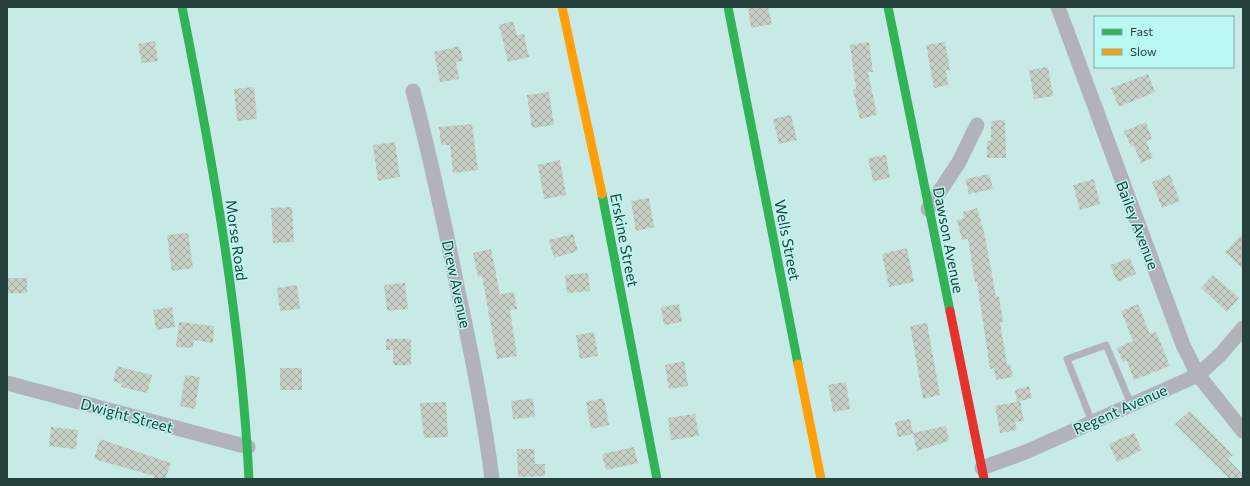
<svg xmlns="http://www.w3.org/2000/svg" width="1250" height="486" font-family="Commissioner,sans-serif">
	<defs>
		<pattern id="building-cross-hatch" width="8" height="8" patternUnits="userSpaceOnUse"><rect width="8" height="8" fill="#c7cfc7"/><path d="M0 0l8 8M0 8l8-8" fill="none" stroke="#a1a9a3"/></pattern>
	</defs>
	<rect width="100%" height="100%" fill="#c8eae7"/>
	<!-- building -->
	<g fill="url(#building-cross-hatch)">
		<polygon points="748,7 768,7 772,24 751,28"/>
		<polygon points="513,21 517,35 524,34 529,57 508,62 499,25"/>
		<polygon points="155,41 158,61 142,63 138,44"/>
		<polygon points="869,42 873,72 868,72 877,115 860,119 853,90 856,89 850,45"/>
		<polygon points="945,42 950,70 946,70 948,85 934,88 926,45"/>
		<polygon points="460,46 463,61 456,62 459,79 440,82 434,52"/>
		<polygon points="1048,67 1053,96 1034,99 1029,70"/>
		<polygon points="1148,74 1155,92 1119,107 1111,88"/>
		<polygon points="254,87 257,119 237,121 234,89"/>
		<polygon points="549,92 554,125 532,128 527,95"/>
		<polygon points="791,115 797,140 779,144 773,119"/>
		<polygon points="1005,120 1006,158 987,158 987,141 991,141 991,121"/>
		<polygon points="1146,122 1152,139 1146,141 1153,158 1141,163 1134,146 1131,147 1124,131"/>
		<polygon points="472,124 478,170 453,173 450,145 441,145 439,127"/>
		<polygon points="395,142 400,177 378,181 373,145"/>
		<polygon points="886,155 890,178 873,181 868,158"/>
		<polygon points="560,160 566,195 544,199 538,165"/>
		<polygon points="989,174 993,189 969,194 965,179"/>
		<polygon points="1170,175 1180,201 1162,208 1152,182"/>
		<polygon points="1094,179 1100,204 1080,210 1073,185"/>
		<polygon points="649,198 654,227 636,231 631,201"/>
		<polygon points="292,207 294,242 273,243 271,208"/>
		<polygon points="977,208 985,236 996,297 999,296 1003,322 1000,322 1007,365 1010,364 1013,377 996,380 994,368 990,369 977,282 975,283 968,239 962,240 957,220 964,218 963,212"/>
		<polygon points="188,233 193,268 172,271 167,235"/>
		<polygon points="1243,233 1243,269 1225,252"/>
		<polygon points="573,234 578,251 554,258 549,240"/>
		<polygon points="907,248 914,282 889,287 882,254"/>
		<polygon points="491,249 500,294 514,292 517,309 510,310 517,356 497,359 482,276 478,277 473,253"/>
		<polygon points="1130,258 1136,274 1117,282 1110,265"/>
		<polygon points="588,273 590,291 567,293 565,275"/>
		<polygon points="1213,275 1239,298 1227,312 1201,288"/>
		<rect x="7" y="278" width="20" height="15"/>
		<polygon points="405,283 408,309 387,311 384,285"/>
		<polygon points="297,285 300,309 280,311 277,288"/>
		<polygon points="679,304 682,322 664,325 661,307"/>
		<polygon points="1138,304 1150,334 1156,332 1170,366 1134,380 1127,361 1123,362 1117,348 1133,341 1121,311"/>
		<polygon points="172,307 175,327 156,330 153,310"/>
		<polygon points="179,322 214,326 213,343 194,340 193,348 176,347"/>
		<polygon points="927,323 940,395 923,399 910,326"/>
		<polygon points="594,332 598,356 580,359 576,335"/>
		<polygon points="386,339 411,339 411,365 393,365 393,350 386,350"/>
		<polygon points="684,361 688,386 669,389 665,365"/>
		<polygon points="117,366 152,375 147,393 121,387 122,384 113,381"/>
		<rect x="280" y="368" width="22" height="22"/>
		<polygon points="185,375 200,377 195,409 180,406"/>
		<polygon points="846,382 850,409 833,412 828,385"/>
		<polygon points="1029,386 1032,398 1017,402 1015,390"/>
		<polygon points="533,398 535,417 513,419 511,401"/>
		<polygon points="604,398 609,425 591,429 586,402"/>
		<polygon points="1020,401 1024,421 1015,422 1017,430 1000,433 995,406"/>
		<polygon points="446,402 448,437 424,438 420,403"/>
		<polygon points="1190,411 1233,455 1228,459 1243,475 1243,479 1230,479 1175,424"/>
		<polygon points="695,414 699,436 671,440 668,418"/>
		<polygon points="910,419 913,433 946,426 949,441 917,451 913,434 898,437 895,422"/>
		<polygon points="51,427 78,430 76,449 49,446"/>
		<polygon points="1134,433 1142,450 1117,462 1109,444"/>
		<polygon points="100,439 171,463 165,479 153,479 154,476 94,459"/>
		<polygon points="634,447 638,463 606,470 602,454"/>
		<polygon points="517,449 534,449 535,464 545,464 545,476 518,477"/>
	</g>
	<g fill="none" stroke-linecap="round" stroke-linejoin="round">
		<!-- lane -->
		<polyline stroke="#b2b2bb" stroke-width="7" points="1092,422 1067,359 1106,345 1131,404"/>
		<!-- street -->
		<g stroke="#b2b2bb" stroke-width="15">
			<polyline points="1058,7 1183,345 1198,375 1243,431"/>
			<path d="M413 91C430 156 444 221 457 286 471 350 484 414 492 479"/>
			<polyline points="928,209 959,162 977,125"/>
			<polyline points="7,383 248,447"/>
			<polyline points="982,468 1028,451 1198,375 1221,354 1243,328"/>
		</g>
		<!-- fast -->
		<g stroke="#30b455" stroke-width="9">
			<path d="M182 7C213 162 241 321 249 479"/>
			<polyline points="728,7 798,364"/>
			<polyline points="888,7 950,311"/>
			<polyline points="602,194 657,479"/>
		</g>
		<!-- slow -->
		<g stroke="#ff9f0a" stroke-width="9">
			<polyline points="562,7 602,194"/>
			<polyline points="798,364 821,479"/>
		</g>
		<!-- jam -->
		<polyline stroke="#e5322d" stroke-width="9" points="950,311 984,479"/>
	</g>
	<g text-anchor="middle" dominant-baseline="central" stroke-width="3" stroke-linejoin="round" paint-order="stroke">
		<!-- street labels -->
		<g font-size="15" fill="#26403d" stroke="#baf8f2">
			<text transform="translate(1138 225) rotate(69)">Bailey Avenue</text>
			<text transform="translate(237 240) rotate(82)">Morse Road</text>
			<text transform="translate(625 240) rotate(79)">Erskine Street</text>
			<text transform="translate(788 240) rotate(79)">Wells Street</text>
			<text transform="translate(949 240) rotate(79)">Dawson Avenue</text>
			<text transform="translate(457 284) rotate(78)">Drew Avenue</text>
			<text transform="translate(1120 409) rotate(-24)">Regent Avenue</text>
			<text transform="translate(127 415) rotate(15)">Dwight Street</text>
		</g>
	</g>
	<!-- border -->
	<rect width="1250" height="486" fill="none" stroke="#26403d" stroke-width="16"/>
	<!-- legend -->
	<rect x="1094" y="16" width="140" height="52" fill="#baf8f2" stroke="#7faeaa"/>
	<rect x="1102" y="29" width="20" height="6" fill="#30b455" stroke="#7faeaa"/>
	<text x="1130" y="36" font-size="12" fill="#26403d">Fast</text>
	<rect x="1102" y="49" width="20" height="6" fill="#ff9f0a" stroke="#7faeaa"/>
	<text x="1130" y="56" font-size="12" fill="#26403d">Slow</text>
</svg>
